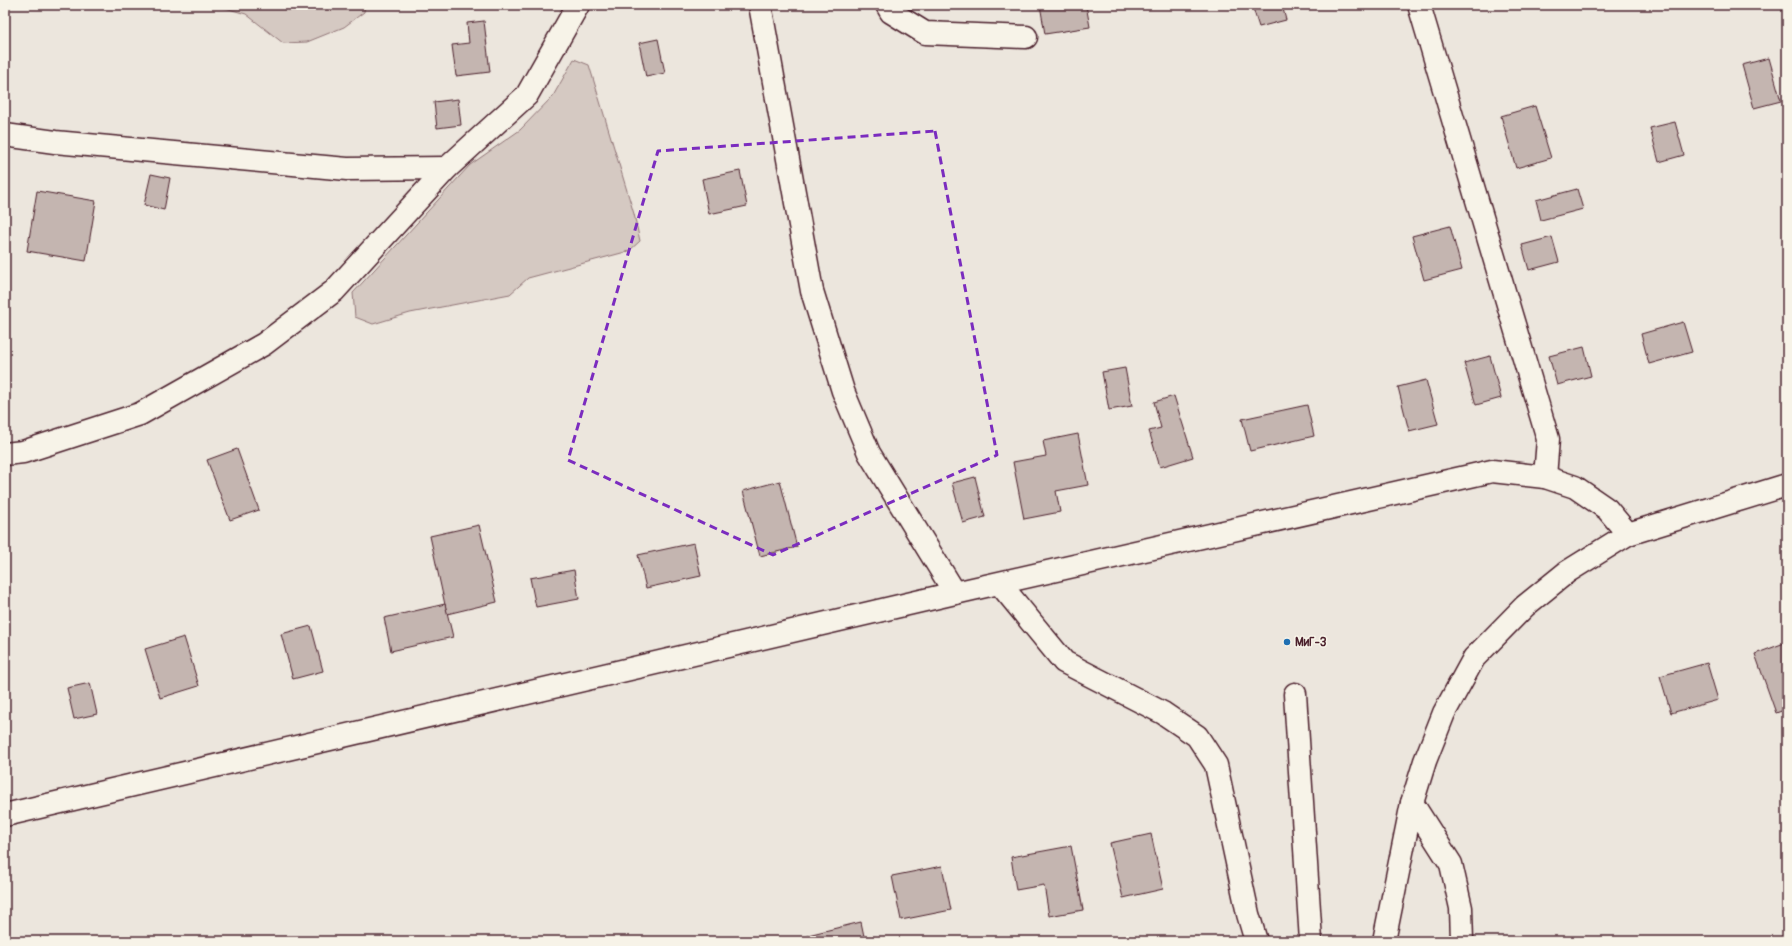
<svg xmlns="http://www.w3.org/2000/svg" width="1792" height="946" font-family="Pangolin,sans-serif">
	<rect width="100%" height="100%" fill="#ece6dd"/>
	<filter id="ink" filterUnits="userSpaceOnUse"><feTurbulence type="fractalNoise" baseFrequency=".025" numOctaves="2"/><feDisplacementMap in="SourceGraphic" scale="8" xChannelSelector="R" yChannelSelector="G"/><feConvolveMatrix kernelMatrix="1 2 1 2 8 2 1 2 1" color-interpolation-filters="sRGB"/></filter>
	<g filter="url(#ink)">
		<!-- green -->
		<g fill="#d5c9c2" stroke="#907476">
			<polygon points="215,5 365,5 364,12 344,27 307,42 283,43 246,14"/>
			<polygon points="574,59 589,65 634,214 640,241 629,251 528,278 510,294 410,313 373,324 355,317 353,293 470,165 520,130 553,96"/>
		</g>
		<!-- building -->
		<g fill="#c4b5b0" stroke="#4a1f2b">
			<polygon points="1040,5 1086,5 1090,27 1045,34"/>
			<polygon points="1252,5 1282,5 1286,20 1259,27"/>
			<polygon points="484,21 490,72 456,76 452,45 469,43 467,23"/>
			<polygon points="658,39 665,73 646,77 639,43"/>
			<polygon points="1769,58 1781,101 1754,108 1742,65"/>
			<polygon points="458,99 461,125 437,128 434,102"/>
			<polygon points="1535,106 1551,158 1516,168 1501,116"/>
			<polygon points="1675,122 1684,155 1659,162 1650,128"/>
			<polygon points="740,171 747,206 709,214 702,179"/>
			<polygon points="151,174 170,178 164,210 144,205"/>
			<polygon points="1577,189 1583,209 1541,220 1536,200"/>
			<polygon points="37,191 96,201 86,261 27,251"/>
			<polygon points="1450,226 1462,270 1424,280 1412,236"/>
			<polygon points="1552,237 1559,262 1529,270 1522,245"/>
			<polygon points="1683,322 1692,352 1649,364 1641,334"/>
			<polygon points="1584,347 1591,376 1557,385 1549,356"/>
			<polygon points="1490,356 1501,398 1476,405 1464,363"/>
			<polygon points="1125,368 1132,406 1109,410 1102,372"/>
			<polygon points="1426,380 1438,424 1409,431 1398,387"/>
			<polygon points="1174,396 1193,457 1160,467 1149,431 1161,428 1154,402"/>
			<polygon points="1307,405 1314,436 1250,451 1242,419"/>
			<polygon points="1078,434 1088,485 1056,491 1060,512 1024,519 1013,462 1046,456 1043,441"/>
			<polygon points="237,449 259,510 230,520 207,460"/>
			<polygon points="975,477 985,517 963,523 952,483"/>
			<polygon points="780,481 797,547 760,556 743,491"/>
			<polygon points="479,525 497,602 447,614 430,536"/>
			<polygon points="694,543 701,576 646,588 638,555"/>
			<polygon points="574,570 579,599 536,607 530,578"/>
			<polygon points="445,604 453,637 391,651 384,618"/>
			<polygon points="311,626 323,671 293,679 281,634"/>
			<polygon points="184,637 199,686 160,698 145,649"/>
			<polygon points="1787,642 1787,709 1776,713 1755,654"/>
			<polygon points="1707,663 1718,700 1671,713 1660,676"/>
			<polygon points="90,683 97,714 74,719 67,688"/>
			<polygon points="1151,834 1163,889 1123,898 1110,843"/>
			<polygon points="1071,846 1083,910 1049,916 1044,885 1016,890 1011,857"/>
			<polygon points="942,866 951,910 901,920 892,876"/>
			<polygon points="861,922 865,941 810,941 808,935"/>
		</g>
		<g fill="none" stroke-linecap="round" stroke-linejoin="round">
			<defs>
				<g id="minor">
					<polyline points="760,5 812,291 843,391 869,453 955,593"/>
					<polyline points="887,5 891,12 925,33 1026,37"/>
					<polyline points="1419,5 1548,439 1545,477"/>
					<polyline points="5,135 55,142 347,169 447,168"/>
					<polyline points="5,454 23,452 140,414 264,344 334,291 447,168 527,95 578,5"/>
					<polyline points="1000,584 1064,662 1163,713 1197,736 1216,765 1248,914 1256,941"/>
					<polyline points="1295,694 1311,941"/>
					<polyline points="1412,803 1451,864 1461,908 1462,941"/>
					<polyline points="5,815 955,593 1492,471 1545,477 1575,487 1607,509 1628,534"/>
				</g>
				<polyline id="major" points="1384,941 1412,803 1425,761 1444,713 1474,658 1525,606 1567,572 1628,534 1787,485"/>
			</defs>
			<!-- minor casing -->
			<use href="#minor" stroke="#4a1f2b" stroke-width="25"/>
			<!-- major casing -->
			<use href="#major" stroke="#4a1f2b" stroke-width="25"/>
			<!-- minor -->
			<use href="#minor" stroke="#f7f3e8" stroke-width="22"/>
			<!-- major -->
			<use href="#major" stroke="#f7f3e8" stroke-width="22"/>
		</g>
	</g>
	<!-- marked area -->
	<path fill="none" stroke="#7b2cbf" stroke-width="3" stroke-dasharray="8 5" stroke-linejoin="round" d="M935 131 997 455 773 555 568 460 658 151Z"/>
	<!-- markers -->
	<circle fill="#1f6fb2" stroke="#f7f3e8" stroke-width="1.5" cx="1287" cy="642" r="4"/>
	<g text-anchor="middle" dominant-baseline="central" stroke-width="3" stroke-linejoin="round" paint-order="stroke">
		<!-- poi labels -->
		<g font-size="12" font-weight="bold" fill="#4a1f2b" stroke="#f7f3e8" text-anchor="start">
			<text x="1295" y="642">МиГ-3</text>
		</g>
	</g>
	<!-- margin -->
	<rect width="1792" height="946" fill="none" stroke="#f7f3e8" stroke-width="20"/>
	<rect x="10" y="10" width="1772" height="926" fill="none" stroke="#4a1f2b" stroke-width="1.5" filter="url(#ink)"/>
</svg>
